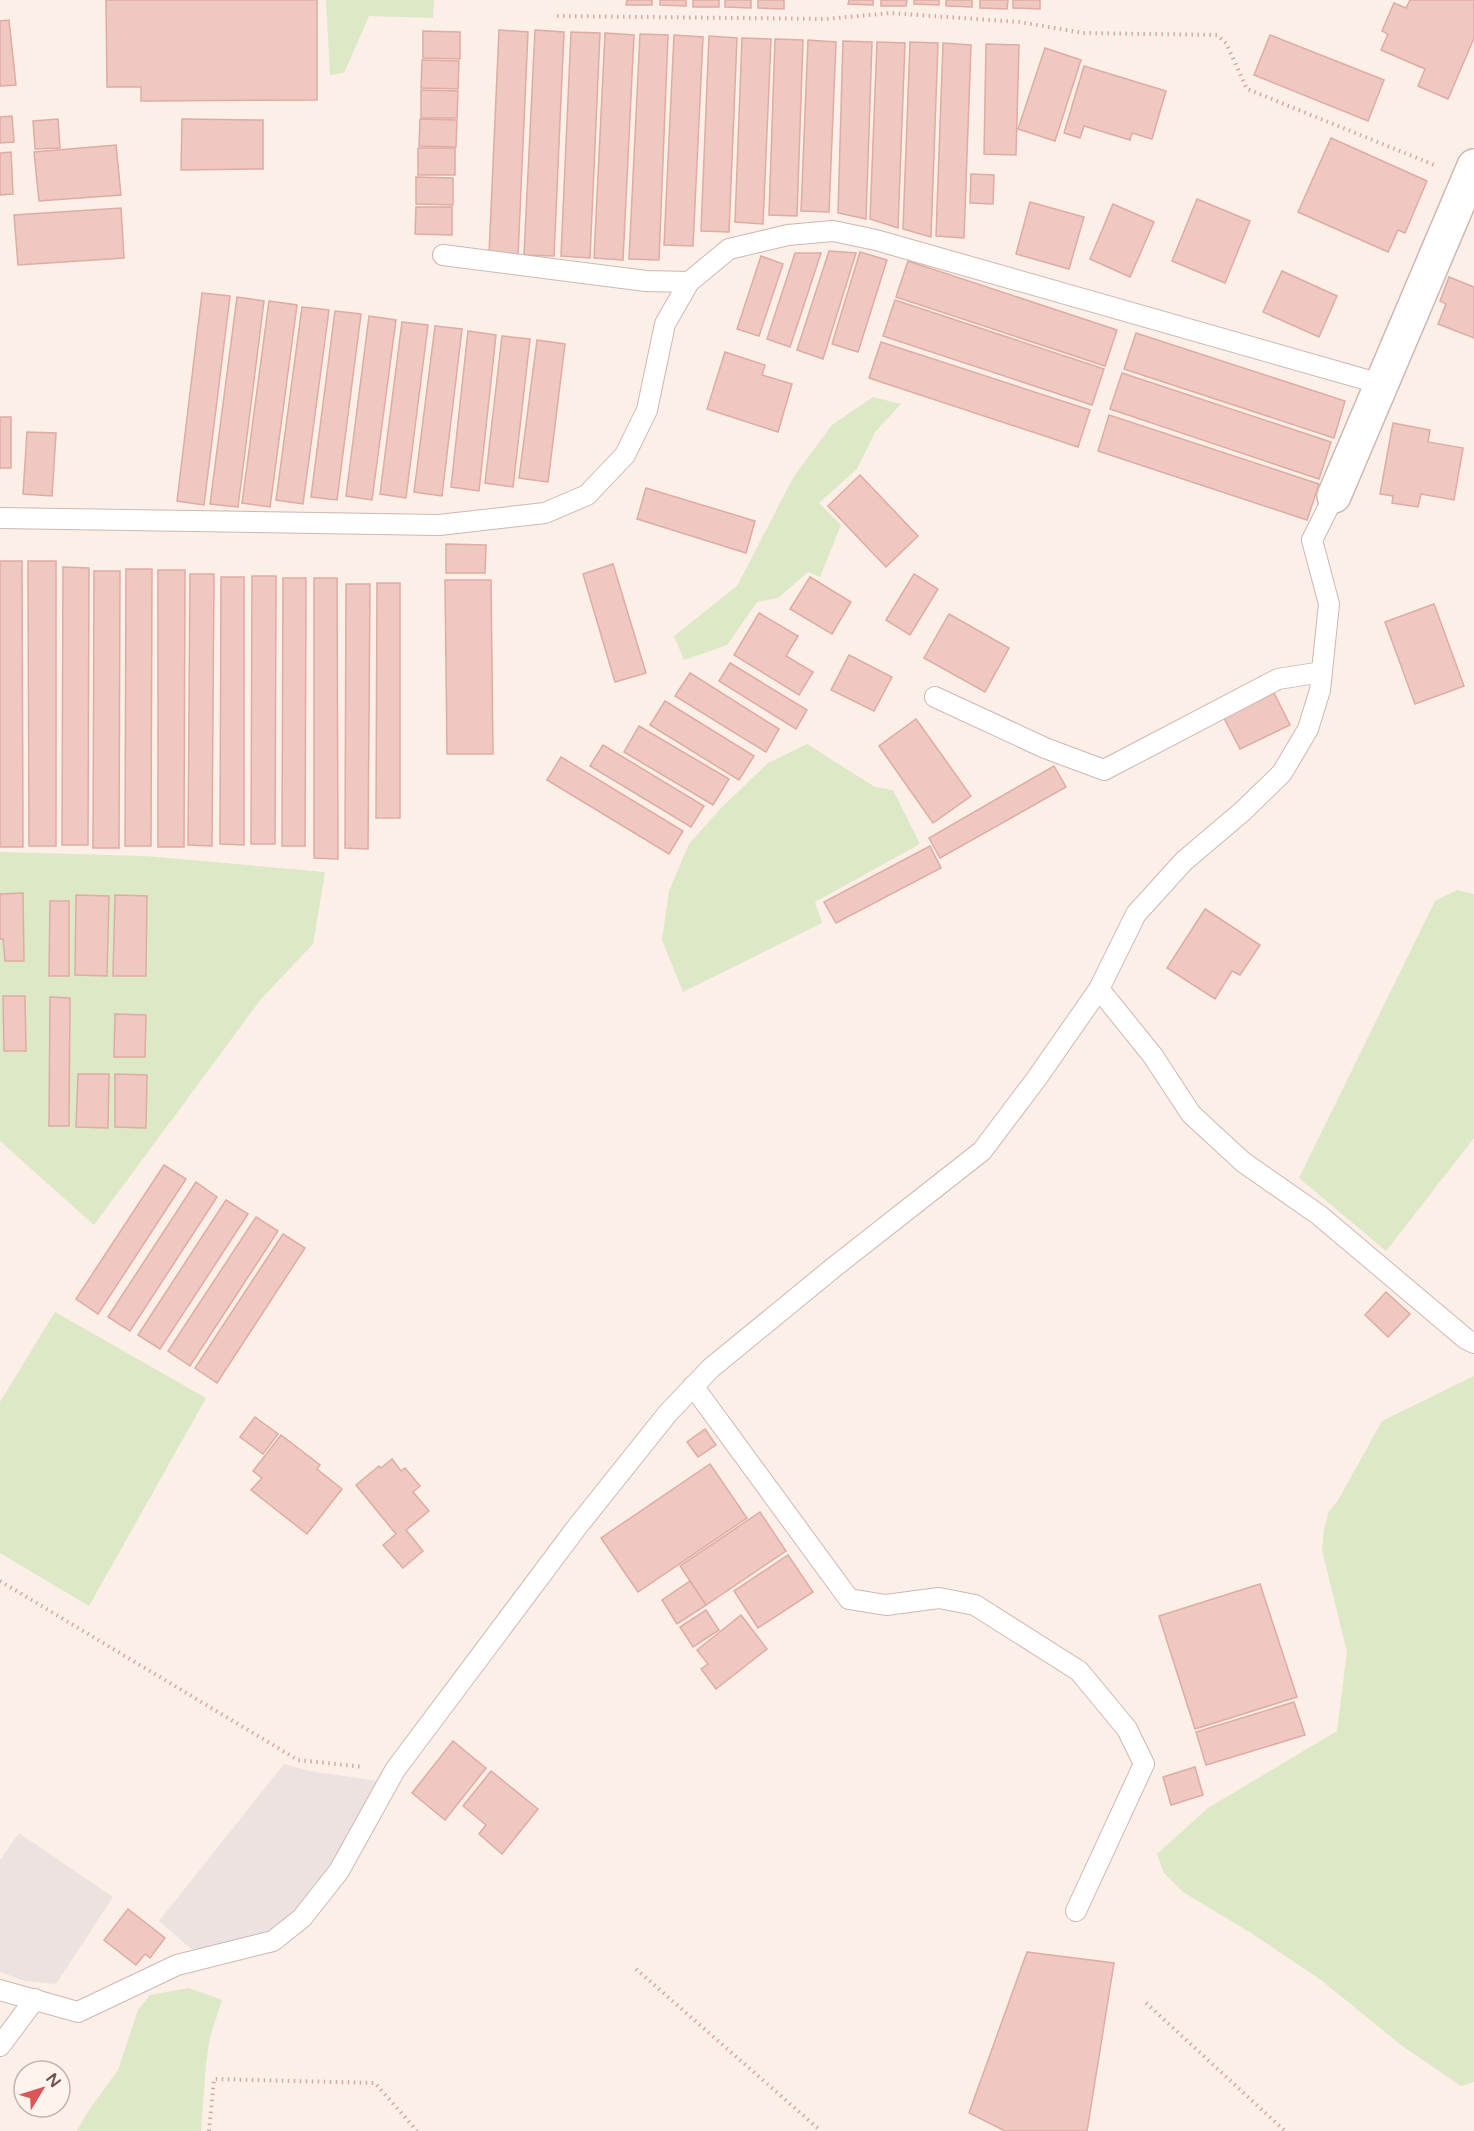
<svg xmlns="http://www.w3.org/2000/svg" width="1474" height="2131" font-family="'Varela Round',sans-serif">
	<rect width="100%" height="100%" fill="#fbefe7"/>
	<!-- industrial -->
	<g fill="#ece3e0">
		<polygon points="284,1764 310,1771 377,1781 324,1876 298,1910 268,1931 203,1950 191,1949 159,1921"/>
		<polygon points="19,1833 113,1897 56,1984 25,1981 0,1972 0,1860"/>
	</g>
	<!-- green -->
	<g fill="#dce8c6">
		<polygon points="326,0 434,0 433,18 369,16 344,73 330,75"/>
		<polygon points="873,397 901,404 875,432 857,469 819,503 841,525 820,577 808,572 778,598 757,602 727,645 684,660 674,636 737,586 794,476 832,425"/>
		<polygon points="807,744 875,787 893,790 920,844 815,902 822,923 683,992 662,940 669,891 689,844 720,809 768,763"/>
		<polygon points="0,852 145,856 325,872 313,944 261,999 94,1225 0,1141"/>
		<polygon points="1457,890 1474,894 1474,1138 1386,1251 1299,1178 1435,901"/>
		<polygon points="55,1312 206,1398 89,1606 0,1553 0,1402"/>
		<polygon points="1474,1376 1474,2082 1461,2086 1401,2045 1321,1980 1251,1933 1183,1892 1164,1873 1157,1854 1208,1808 1337,1731 1347,1652 1322,1550 1324,1529 1329,1511 1337,1502 1382,1421"/>
		<polygon points="189,1988 222,2000 210,2037 206,2063 201,2131 77,2131 87,2113 118,2070 138,2010 150,1995"/>
	</g>
	<!-- building -->
	<g fill="#eec8c1" stroke="#e0aba2" stroke-width="1.5">
		<polygon points="106,0 317,0 317,100 141,101 141,87 107,87"/>
		<polygon points="627,0 652,0 652,5 626,5"/>
		<polygon points="660,0 686,0 686,6 660,5"/>
		<rect x="693" y="0" width="26" height="7"/>
		<polygon points="725,0 751,0 751,8 725,7"/>
		<polygon points="758,0 784,0 784,9 758,8"/>
		<polygon points="849,0 873,0 873,5 848,4"/>
		<polygon points="881,0 907,0 906,6 881,6"/>
		<polygon points="914,0 939,0 939,5 914,4"/>
		<polygon points="946,0 972,0 972,7 946,6"/>
		<polygon points="980,0 1008,0 1007,9 980,8"/>
		<polygon points="1013,0 1040,0 1040,9 1013,8"/>
		<polygon points="1410,0 1474,0 1474,38 1448,99 1418,86 1425,69 1381,50 1388,34 1382,31 1394,3 1406,8"/>
		<polygon points="9,20 16,85 0,86 0,21"/>
		<polygon points="499,30 528,32 518,256 489,255"/>
		<polygon points="535,30 564,32 554,256 524,255"/>
		<polygon points="423,31 460,32 460,59 423,58"/>
		<polygon points="571,32 600,33 590,258 561,256"/>
		<polygon points="605,33 634,35 623,260 594,258"/>
		<polygon points="640,34 668,35 659,260 629,259"/>
		<polygon points="674,35 703,37 693,246 664,245"/>
		<polygon points="1270,35 1384,80 1368,121 1254,75"/>
		<polygon points="709,36 737,38 729,232 701,231"/>
		<polygon points="742,38 771,39 763,224 735,222"/>
		<polygon points="775,39 803,40 797,216 769,215"/>
		<polygon points="808,40 836,42 829,212 801,211"/>
		<polygon points="843,41 872,42 866,219 838,213"/>
		<polygon points="877,42 905,43 898,228 870,219"/>
		<polygon points="910,42 938,43 931,237 903,229"/>
		<polygon points="943,43 971,45 964,238 936,236"/>
		<polygon points="986,44 1019,45 1016,155 984,154"/>
		<polygon points="1045,48 1081,60 1055,141 1018,129"/>
		<polygon points="422,60 459,61 458,89 421,88"/>
		<polygon points="1084,66 1166,91 1152,139 1132,133 1130,140 1084,126 1080,138 1064,133"/>
		<polygon points="421,90 458,91 457,118 421,118"/>
		<polygon points="12,116 14,142 0,143 0,117"/>
		<polygon points="58,119 60,148 35,149 33,121"/>
		<polygon points="182,119 263,120 263,169 181,170"/>
		<polygon points="420,119 457,120 456,147 419,146"/>
		<polygon points="1331,138 1427,181 1405,233 1398,230 1388,252 1298,212"/>
		<polygon points="116,145 121,195 39,201 34,152"/>
		<rect x="418" y="148" width="37" height="27"/>
		<polygon points="11,152 13,194 0,195 0,153"/>
		<polygon points="971,174 994,175 993,204 970,203"/>
		<polygon points="416,177 453,178 453,205 416,204"/>
		<polygon points="1197,199 1250,221 1225,283 1172,261"/>
		<polygon points="1030,202 1084,217 1069,269 1016,254"/>
		<polygon points="1113,204 1154,222 1130,277 1090,259"/>
		<polygon points="416,207 452,207 452,235 415,234"/>
		<polygon points="121,208 124,258 18,265 14,215"/>
		<polygon points="829,251 856,253 823,359 797,350"/>
		<polygon points="860,252 887,260 858,352 832,344"/>
		<polygon points="795,253 821,253 790,347 767,339"/>
		<polygon points="761,256 783,264 759,336 737,329"/>
		<polygon points="908,261 1117,330 1105,366 896,297"/>
		<polygon points="1282,271 1337,296 1319,337 1263,312"/>
		<polygon points="1449,277 1474,287 1474,338 1438,324 1446,304 1440,301"/>
		<polygon points="202,293 230,296 204,505 177,501"/>
		<polygon points="237,297 264,301 238,507 210,504"/>
		<polygon points="895,300 1104,369 1092,405 883,336"/>
		<polygon points="269,301 297,305 270,507 242,503"/>
		<polygon points="302,307 329,310 303,504 276,500"/>
		<polygon points="335,311 361,314 337,500 311,497"/>
		<polygon points="369,316 396,320 372,500 346,496"/>
		<polygon points="402,322 428,325 406,498 380,494"/>
		<polygon points="435,326 462,329 442,496 414,492"/>
		<polygon points="468,331 496,335 479,491 451,487"/>
		<polygon points="1136,333 1345,401 1334,438 1124,369"/>
		<polygon points="502,336 530,339 513,487 485,483"/>
		<polygon points="537,340 565,344 548,482 519,478"/>
		<polygon points="881,342 1090,410 1078,447 869,378"/>
		<polygon points="725,352 765,365 762,375 792,384 778,432 707,409"/>
		<polygon points="1122,373 1331,442 1319,479 1110,409"/>
		<polygon points="1109,415 1319,484 1307,520 1098,451"/>
		<rect x="0" y="417" width="11" height="51"/>
		<polygon points="1393,423 1430,430 1428,442 1463,448 1454,500 1421,494 1418,507 1392,503 1393,496 1380,494"/>
		<polygon points="27,432 56,433 52,496 23,494"/>
		<polygon points="860,475 918,536 886,567 828,506"/>
		<polygon points="646,488 755,521 746,553 637,519"/>
		<polygon points="446,544 486,545 485,573 446,573"/>
		<polygon points="0,561 22,561 23,847 0,847"/>
		<polygon points="28,561 56,561 56,846 29,846"/>
		<polygon points="613,564 646,673 615,682 583,574"/>
		<polygon points="63,567 89,568 88,845 62,845"/>
		<polygon points="126,569 152,569 151,846 125,846"/>
		<polygon points="158,570 185,570 184,847 158,847"/>
		<polygon points="94,571 120,571 119,848 93,848"/>
		<polygon points="190,574 214,574 212,846 188,845"/>
		<polygon points="914,574 938,589 910,635 886,620"/>
		<polygon points="252,576 276,576 275,844 251,844"/>
		<polygon points="221,577 244,577 244,845 220,844"/>
		<polygon points="810,577 851,602 832,634 790,609"/>
		<polygon points="283,578 306,578 305,846 282,846"/>
		<polygon points="314,578 337,578 338,859 314,858"/>
		<polygon points="445,580 491,580 493,754 447,754"/>
		<polygon points="377,583 400,583 400,818 376,818"/>
		<polygon points="346,584 370,584 368,849 345,848"/>
		<polygon points="1434,604 1464,686 1415,704 1385,622"/>
		<polygon points="759,613 798,636 786,656 813,672 799,695 734,655"/>
		<polygon points="949,614 1009,648 985,692 924,658"/>
		<polygon points="849,655 892,677 874,711 831,690"/>
		<polygon points="730,663 807,710 796,729 719,681"/>
		<polygon points="690,673 779,729 766,752 675,696"/>
		<polygon points="1274,693 1290,725 1240,749 1224,718"/>
		<polygon points="665,701 754,756 739,780 650,725"/>
		<polygon points="916,719 971,796 933,823 879,746"/>
		<polygon points="639,726 729,779 713,805 624,752"/>
		<polygon points="603,745 704,806 691,827 590,766"/>
		<polygon points="561,757 683,831 669,854 547,780"/>
		<polygon points="1054,766 1066,787 940,858 929,838"/>
		<polygon points="930,846 941,868 836,923 824,902"/>
		<polygon points="23,893 24,961 5,961 3,939 0,939 0,894"/>
		<polygon points="76,895 109,896 107,976 75,975"/>
		<polygon points="115,895 147,896 146,976 113,976"/>
		<polygon points="50,901 69,901 69,976 49,976"/>
		<polygon points="1205,909 1260,945 1240,975 1232,971 1215,999 1167,968"/>
		<polygon points="3,996 25,996 26,1051 4,1051"/>
		<polygon points="50,997 70,998 69,1126 49,1126"/>
		<polygon points="115,1014 146,1015 145,1057 114,1057"/>
		<polygon points="78,1074 109,1074 108,1128 76,1127"/>
		<polygon points="115,1074 147,1075 146,1128 115,1127"/>
		<polygon points="164,1165 186,1179 98,1314 76,1299"/>
		<polygon points="196,1182 217,1197 130,1331 108,1317"/>
		<polygon points="226,1200 248,1214 160,1349 138,1335"/>
		<polygon points="256,1217 278,1231 190,1366 168,1351"/>
		<polygon points="283,1234 305,1248 217,1383 195,1368"/>
		<polygon points="1386,1292 1410,1314 1388,1337 1365,1315"/>
		<polygon points="255,1417 278,1434 263,1454 240,1437"/>
		<polygon points="705,1429 716,1445 698,1457 687,1442"/>
		<polygon points="281,1435 320,1465 317,1469 342,1489 307,1534 251,1490 262,1478 253,1471"/>
		<polygon points="392,1459 401,1471 405,1468 420,1486 413,1492 429,1511 406,1530 423,1551 403,1568 383,1545 396,1534 356,1485 379,1466 381,1468"/>
		<polygon points="710,1464 747,1518 638,1592 601,1538"/>
		<polygon points="760,1512 786,1551 706,1605 680,1566"/>
		<polygon points="788,1555 813,1592 758,1628 734,1591"/>
		<polygon points="690,1581 706,1605 677,1624 662,1600"/>
		<polygon points="1260,1584 1297,1697 1195,1729 1159,1616"/>
		<polygon points="706,1610 719,1630 693,1647 680,1627"/>
		<polygon points="741,1615 767,1649 716,1689 701,1669 708,1664 697,1650"/>
		<polygon points="1294,1702 1305,1735 1206,1765 1196,1732"/>
		<polygon points="453,1741 486,1768 445,1820 412,1793"/>
		<polygon points="1195,1767 1203,1795 1171,1805 1163,1777"/>
		<polygon points="491,1771 538,1809 502,1854 479,1834 486,1825 463,1806"/>
		<polygon points="128,1909 165,1938 150,1958 145,1954 136,1965 104,1940"/>
		<polygon points="1027,1952 1114,1963 1087,2131 1005,2131 969,2113"/>
	</g>
	<g fill="none" stroke-linecap="round" stroke-linejoin="round">
		<defs>
			<g id="lane">
				<polyline points="443,255 646,281 689,282"/>
				<polyline points="0,518 439,525 545,513 587,495 625,455 647,410 665,324 689,282 729,249 788,235 833,231 876,240 1381,384"/>
				<polyline points="935,697 1045,748 1104,770 1278,679 1322,672"/>
				<polyline points="1099,989 1153,1056 1191,1114 1243,1162 1319,1215 1466,1339 1474,1343"/>
				<polyline points="693,1386 849,1599 886,1605 939,1598 975,1605 1079,1671 1127,1729 1144,1764 1076,1911"/>
				<polyline points="0,1990 78,2012 177,1965 273,1941 302,1918 339,1871 395,1770 577,1527 668,1413 711,1368 833,1268 982,1151 1037,1078 1099,989 1136,914 1184,861 1243,811 1282,773 1308,729 1320,690 1329,604 1312,540 1334,496"/>
				<polyline points="0,2046 35,1999"/>
			</g>
			<polyline id="street" points="1334,496 1474,166"/>
		</defs>
		<!-- lane casing -->
		<use href="#lane" stroke="#ceb7b1" stroke-width="22"/>
		<!-- street casing -->
		<use href="#street" stroke="#ceb7b1" stroke-width="36"/>
		<!-- path -->
		<g stroke="#d3aba4" stroke-width="4" stroke-dasharray="1.5 4.5" stroke-linecap="butt">
			<polyline points="557,16 826,19 890,13 1019,22 1084,33 1217,35 1226,43 1247,89 1437,166"/>
			<polyline points="0,1581 298,1760 364,1767"/>
			<polyline points="636,1969 821,2131"/>
			<polyline points="1146,2003 1285,2131"/>
			<polyline points="209,2131 214,2079 375,2083 417,2131"/>
		</g>
		<!-- lane -->
		<use href="#lane" stroke="#fff" stroke-width="20"/>
		<!-- street -->
		<use href="#street" stroke="#fff" stroke-width="33"/>
	</g>
	<!-- north arrow -->
	<g transform="translate(42 2089) rotate(52)"><circle r="28" fill="#fef3ed" stroke="#c6b3ad" stroke-width="1.5"/>
	<path d="M0-4.5L10 22L0 15L-10 22Z" fill="#dc5557"/>
	<text y="-9" font-size="16" font-weight="bold" text-anchor="middle" fill="#73524d">N</text>
	</g>
</svg>
